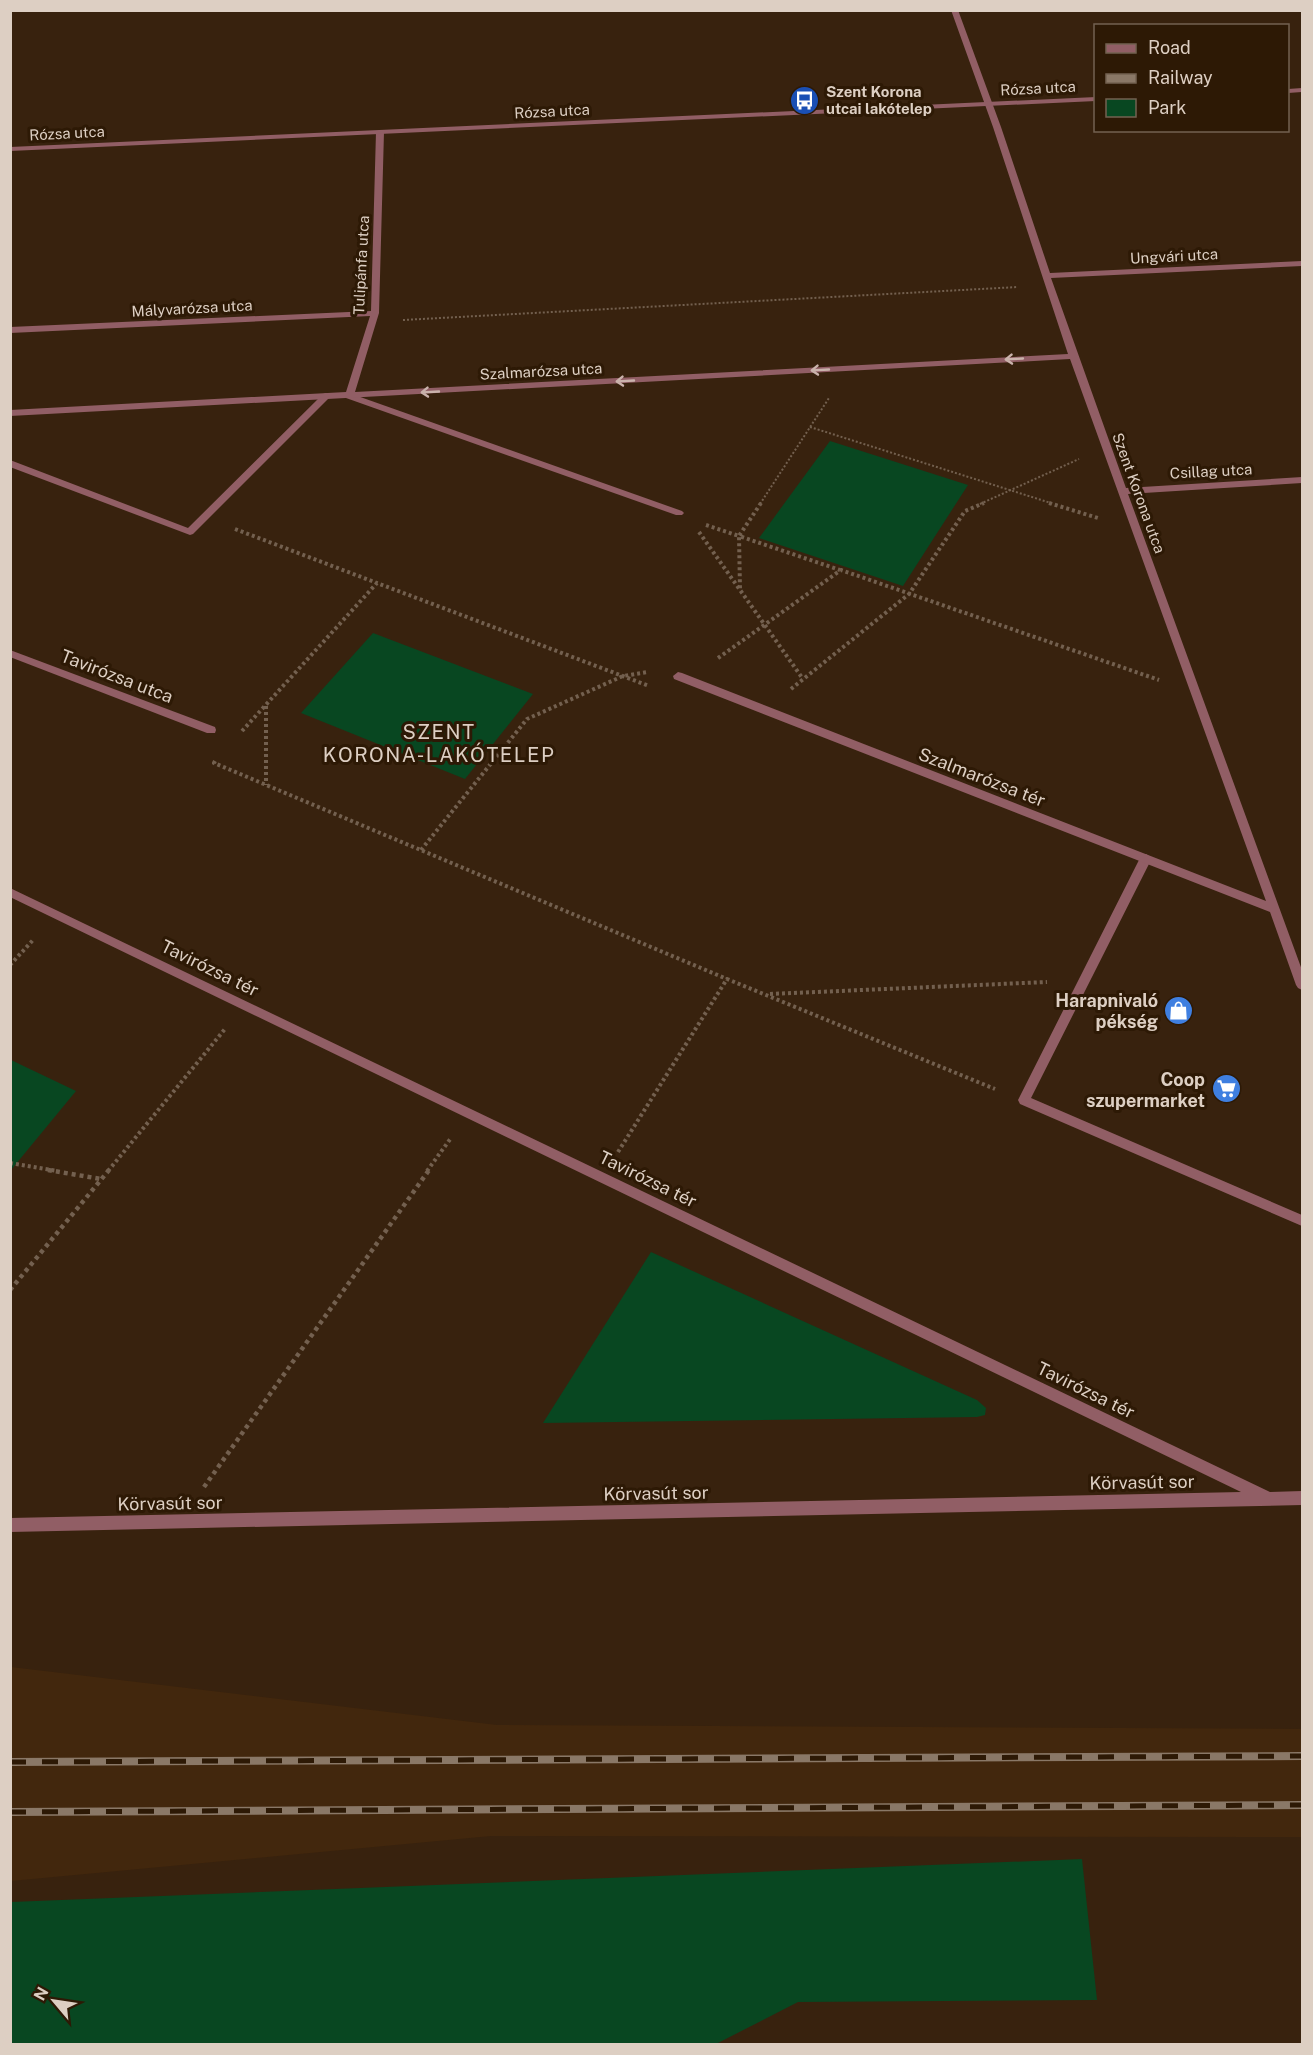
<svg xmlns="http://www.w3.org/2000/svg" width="1313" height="2055" font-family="'Public Sans',sans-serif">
	<rect width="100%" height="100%" fill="#38220e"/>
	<!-- built -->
	<polygon fill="#42270d" points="11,1667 497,1725 1302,1729 1302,1837 491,1836 11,1881"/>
	<!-- green -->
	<g fill="#084721">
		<polygon points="830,441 968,485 903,586 759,538"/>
		<polygon points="373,633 533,694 465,779 301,713"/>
		<polygon points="11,1060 76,1091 11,1170"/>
		<polygon points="651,1252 977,1400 986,1408 985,1415 977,1417 543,1423"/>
		<polygon points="1082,1859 1097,2000 798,2002 716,2044 11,2044 11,1902"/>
	</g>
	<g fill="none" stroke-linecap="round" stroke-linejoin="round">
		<!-- path-far2 -->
		<g stroke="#73604f" stroke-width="2" stroke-dasharray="2 2" stroke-linecap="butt">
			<polyline points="403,320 1018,287"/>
			<polyline points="810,427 1054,504"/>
			<polyline points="760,504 829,398"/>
			<polyline points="980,504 1079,459"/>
		</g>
		<!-- path-far1 -->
		<g stroke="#73604f" stroke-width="4" stroke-dasharray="3 3" stroke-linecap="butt">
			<polyline points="761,503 739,536 840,570"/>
			<polyline points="1049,503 1098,518"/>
			<polyline points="706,525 739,536 740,589"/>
			<polyline points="235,529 377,583"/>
			<polyline points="699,532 803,679"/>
			<polyline points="718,658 841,570 1159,680"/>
			<polyline points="791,689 909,594 965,511 984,503"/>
			<polyline points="266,706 266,785"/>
			<polyline points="242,731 377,583 649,686"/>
			<polyline points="215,761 214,763 727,979"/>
			<polyline points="421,850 527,719 623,676 648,672"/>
			<polyline points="10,965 34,939"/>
			<polyline points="770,994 1047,982"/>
			<polyline points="618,1152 727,979 995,1089"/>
			<polyline points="10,1163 57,1171"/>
			<polyline points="108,1171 225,1029"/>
			<polyline points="427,1171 451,1138"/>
		</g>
		<!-- path -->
		<g stroke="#73604f" stroke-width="4.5" stroke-dasharray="4 4" stroke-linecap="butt">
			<polyline points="48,1170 101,1179"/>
			<polyline points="10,1290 109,1170"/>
			<polyline points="204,1487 429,1170"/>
		</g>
		<!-- service -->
		<g fill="#915e65" fill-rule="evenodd">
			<polygon points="326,393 331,396 193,534 190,535 10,467 10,460 188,528 323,394"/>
			<polygon points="349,393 682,511 684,513 682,515 676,515 346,398 344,396"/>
			<polygon points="10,650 215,727 216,730 215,733 207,733 10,657"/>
			<polygon points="1146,854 1152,858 1031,1098 1302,1215 1302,1226 1020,1104 1018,1100 1140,858"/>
		</g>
		<!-- minor -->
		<g fill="#915e65" fill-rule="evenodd">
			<polygon points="951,10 958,10 1001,127 1050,273 1302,261 1302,266 1051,278 1126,488 1302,477 1302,483 1128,494 1302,970 1302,990 1298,988 1296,985 1270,912 674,679 673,676 678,672 682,673 1266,901 1070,359 10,416 10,410 346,392 370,316 10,333 10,327 371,311 376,132 380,130 384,132 379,313 355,392 1068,354 993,127"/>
			<polygon points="10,888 1270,1492 1302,1491 1302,1505 10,1532 10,1518 1241,1492 10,897"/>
		</g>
		<!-- tertiary -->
		<g fill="#915e65" fill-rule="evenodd">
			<polygon points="1302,88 1302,92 1288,93 1288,89"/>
			<polygon points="1096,97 1096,101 10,151 10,147"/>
		</g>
		<defs>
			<g id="rail">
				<polyline points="10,1762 1302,1756"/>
				<polyline points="10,1812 1302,1805"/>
			</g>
		</defs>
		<!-- rail casing -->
		<use href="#rail" stroke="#8a7867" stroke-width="8"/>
		<!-- rail -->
		<use href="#rail" stroke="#2d1905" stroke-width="5" stroke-dasharray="16" stroke-linecap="butt"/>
	</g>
	<!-- one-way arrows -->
	<defs><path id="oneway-shaft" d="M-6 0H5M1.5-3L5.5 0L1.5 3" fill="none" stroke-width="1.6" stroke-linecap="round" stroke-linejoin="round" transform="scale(1.5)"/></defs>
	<g stroke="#cab3ac">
		<use href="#oneway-shaft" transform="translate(1014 359) rotate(177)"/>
		<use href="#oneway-shaft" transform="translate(820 370) rotate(177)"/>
		<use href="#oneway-shaft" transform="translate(625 381) rotate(177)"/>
		<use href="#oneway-shaft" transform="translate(430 392) rotate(177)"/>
	</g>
	<!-- icons -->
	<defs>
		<symbol id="bus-disc" viewBox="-11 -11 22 22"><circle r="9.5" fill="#1a4fb4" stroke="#2d1905"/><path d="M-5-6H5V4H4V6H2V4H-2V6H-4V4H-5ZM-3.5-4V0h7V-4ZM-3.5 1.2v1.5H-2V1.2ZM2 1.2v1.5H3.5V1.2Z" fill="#fff"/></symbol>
		<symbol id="shop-disc" viewBox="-11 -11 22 22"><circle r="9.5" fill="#3f7fe0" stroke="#2d1905"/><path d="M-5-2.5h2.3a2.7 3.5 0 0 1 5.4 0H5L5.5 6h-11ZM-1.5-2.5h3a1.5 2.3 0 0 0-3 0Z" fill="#fff"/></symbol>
		<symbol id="supermarket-disc" viewBox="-11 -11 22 22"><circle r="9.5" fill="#3f7fe0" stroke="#2d1905"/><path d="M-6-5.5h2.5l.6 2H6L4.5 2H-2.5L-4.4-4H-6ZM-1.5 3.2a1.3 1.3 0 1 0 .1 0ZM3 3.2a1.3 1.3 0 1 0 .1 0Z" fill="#fff"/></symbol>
	</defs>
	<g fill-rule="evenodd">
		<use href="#bus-disc" x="788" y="84" width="33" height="33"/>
		<use href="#shop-disc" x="1162" y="994" width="33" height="33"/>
		<use href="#supermarket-disc" x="1210" y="1072" width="33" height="33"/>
	</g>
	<g text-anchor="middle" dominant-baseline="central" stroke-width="6" stroke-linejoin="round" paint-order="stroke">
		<!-- far-street labels -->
		<g font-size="15" fill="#ddcfc3" stroke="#2d1905">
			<text transform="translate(1038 88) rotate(-3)">Rózsa utca</text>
			<text transform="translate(552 111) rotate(-3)">Rózsa utca</text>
			<text transform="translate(67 133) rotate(-3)">Rózsa utca</text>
			<text transform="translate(1174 256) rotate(-3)">Ungvári utca</text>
			<text transform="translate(361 265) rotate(-87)">Tulipánfa utca</text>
			<text transform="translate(192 308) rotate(-3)">Mályvarózsa utca</text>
			<text transform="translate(541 371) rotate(-3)">Szalmarózsa utca</text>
			<text transform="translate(1211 471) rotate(-3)">Csillag utca</text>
			<text transform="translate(1139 493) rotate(70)">Szent Korona utca</text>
		</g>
		<!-- far-poi labels -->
		<g font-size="15" font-weight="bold" fill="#ddcfc3" stroke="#2d1905" text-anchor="start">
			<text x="826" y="91">Szent Korona<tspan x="826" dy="17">utcai lakótelep</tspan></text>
		</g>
		<!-- street labels -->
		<g font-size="18" fill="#ddcfc3" stroke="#2d1905">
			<text transform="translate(117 676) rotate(21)">Tavirózsa utca</text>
			<text transform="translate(982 777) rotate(21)">Szalmarózsa tér</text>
			<text transform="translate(210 968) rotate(26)">Tavirózsa tér</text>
			<text transform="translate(648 1179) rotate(26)">Tavirózsa tér</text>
			<text transform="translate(1086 1390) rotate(26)">Tavirózsa tér</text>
			<text transform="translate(1142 1482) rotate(-1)">Körvasút sor</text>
			<text transform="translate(656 1493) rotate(-1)">Körvasút sor</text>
			<text transform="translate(170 1503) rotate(-1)">Körvasút sor</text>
		</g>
		<!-- poi labels -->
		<g font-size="18" font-weight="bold" fill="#ddcfc3" stroke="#2d1905" text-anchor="end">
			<text x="1158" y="1000">Harapnivaló<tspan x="1158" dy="21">pékség</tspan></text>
			<text x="1205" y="1079">Coop<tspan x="1205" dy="21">szupermarket</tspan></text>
		</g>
		<!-- neighbourhood labels -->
		<g font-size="20" letter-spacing="1.5" fill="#ddcfc3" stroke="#2d1905">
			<text x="439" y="732">SZENT<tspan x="439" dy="23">KORONA-LAKÓTELEP</tspan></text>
		</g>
	</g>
	<!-- border -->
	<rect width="1313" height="2055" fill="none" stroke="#ddcfc3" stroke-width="24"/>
	<!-- legend -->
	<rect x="1094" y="24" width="195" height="108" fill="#2d1905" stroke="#736251" stroke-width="1.5"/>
	<rect x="1106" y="44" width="30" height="9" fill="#915e65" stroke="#736251" stroke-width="1.5"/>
	<text x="1148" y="54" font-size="18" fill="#ddcfc3">Road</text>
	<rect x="1106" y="74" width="30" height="9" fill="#8a7867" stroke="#736251" stroke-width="1.5"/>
	<text x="1148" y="84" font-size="18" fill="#ddcfc3">Railway</text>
	<rect x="1106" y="99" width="30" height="18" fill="#084721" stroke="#736251" stroke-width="1.5"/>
	<text x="1148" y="114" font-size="18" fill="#ddcfc3">Park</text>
	<!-- north arrow -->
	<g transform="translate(54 2001) rotate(299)" stroke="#2d1905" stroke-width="4.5" paint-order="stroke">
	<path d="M0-4.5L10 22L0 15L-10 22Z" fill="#ddcfc3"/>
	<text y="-9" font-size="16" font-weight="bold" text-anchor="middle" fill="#ddcfc3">N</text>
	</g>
</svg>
